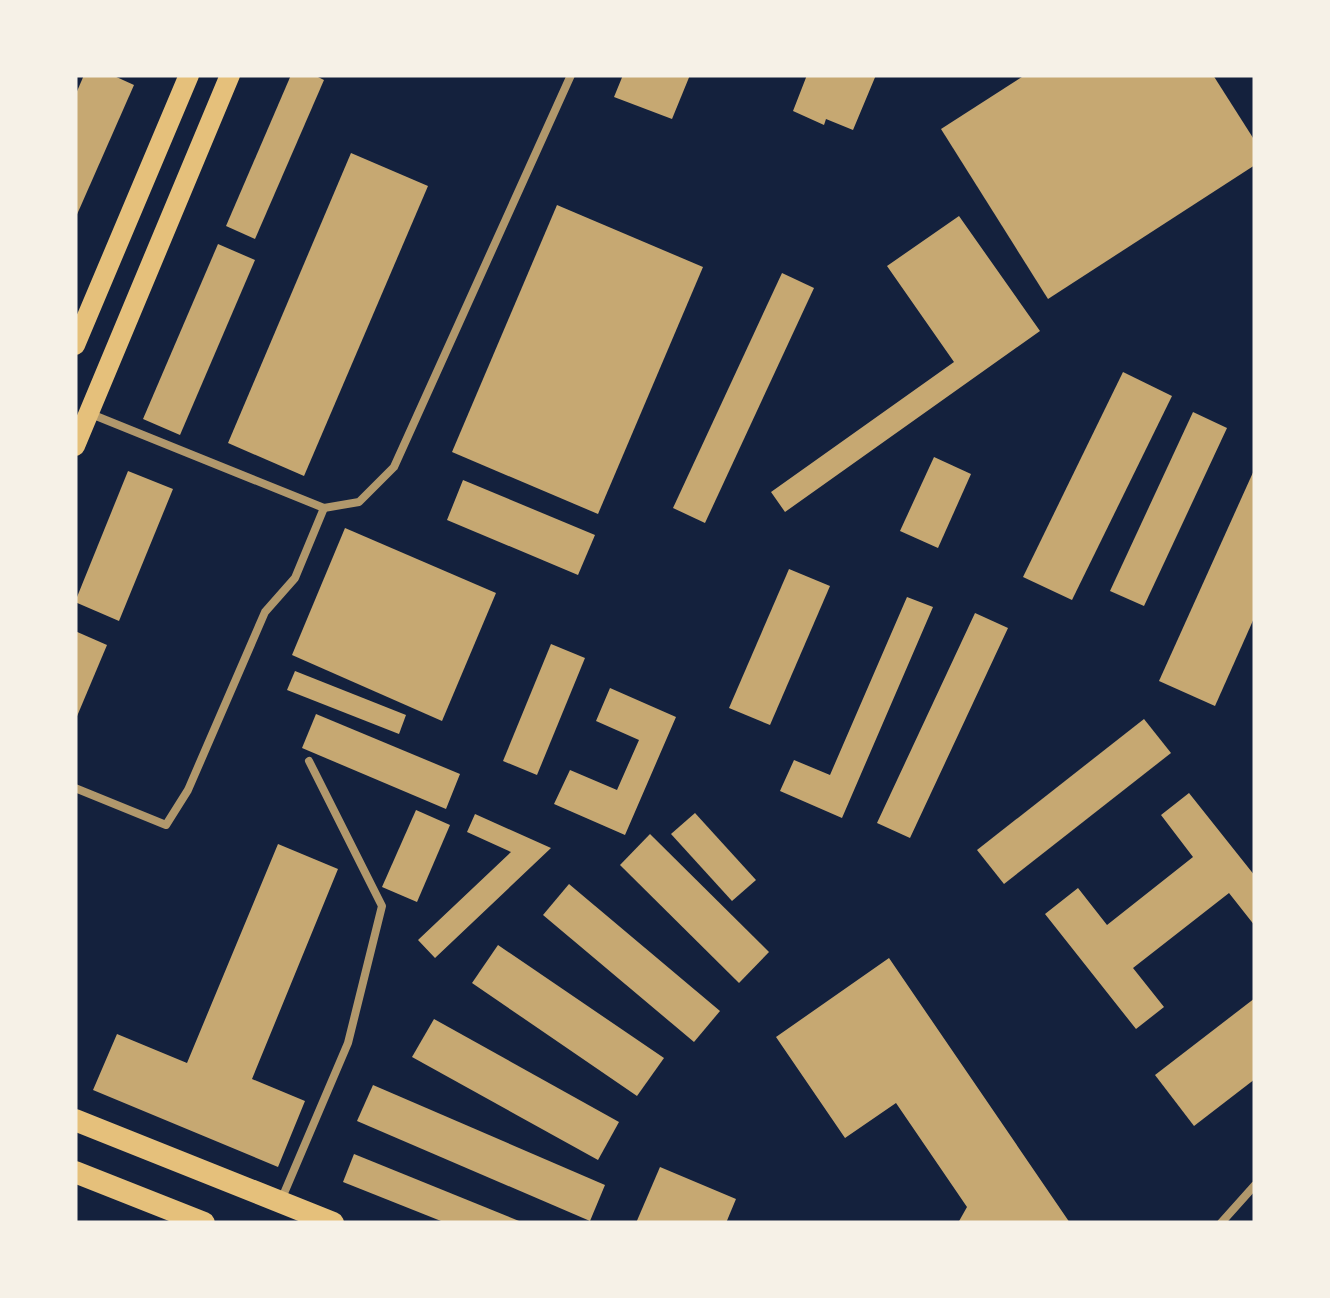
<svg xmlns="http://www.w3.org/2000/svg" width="1330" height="1298" font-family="'Alegreya Sans',sans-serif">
	<rect width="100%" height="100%" fill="#14213d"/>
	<!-- building -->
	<g fill="#c6a872">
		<polygon points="84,75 112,75 134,85 75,219 75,96"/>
		<polygon points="291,75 314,75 324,80 255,239 226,226"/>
		<polygon points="623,75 690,75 672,119 614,97"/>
		<polygon points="807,75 876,75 853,130 826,119 824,125 793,111"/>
		<polygon points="1025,75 1213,75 1255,141 1255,165 1048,299 941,129"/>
		<polygon points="351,153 428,186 304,476 228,443"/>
		<polygon points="557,205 703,267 598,514 452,452"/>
		<polygon points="959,216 1040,331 785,512 771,492 954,362 887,266"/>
		<polygon points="218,244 255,260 180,435 143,419"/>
		<polygon points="782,273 814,288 705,523 673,508"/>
		<polygon points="1123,372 1172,396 1072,600 1023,577"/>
		<polygon points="1193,412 1227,428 1144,606 1110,591"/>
		<polygon points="934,457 971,474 938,548 900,531"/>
		<polygon points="1255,468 1255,616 1215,706 1159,681"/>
		<polygon points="128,471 173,489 119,621 75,602"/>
		<polygon points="463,480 595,535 578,575 447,520"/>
		<polygon points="345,528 496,593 442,721 292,655"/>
		<polygon points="789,569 830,586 770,725 729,708"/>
		<polygon points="907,597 933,607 842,818 780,791 794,760 830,775"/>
		<polygon points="975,613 1008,628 910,838 877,823"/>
		<polygon points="75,631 107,645 75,721"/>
		<polygon points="551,644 585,658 537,775 503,761"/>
		<polygon points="295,671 406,715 399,734 287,690"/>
		<polygon points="610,688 676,717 625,835 554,804 570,770 617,790 639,740 596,721"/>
		<polygon points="316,714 460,774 446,809 302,748"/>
		<polygon points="1144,719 1171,753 1004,884 977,850"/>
		<polygon points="1189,793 1255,876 1255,926 1229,893 1133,968 1164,1007 1136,1029 1045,914 1078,888 1107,925 1193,857 1161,815"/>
		<polygon points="416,810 450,825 417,902 382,887"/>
		<polygon points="695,813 756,880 732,901 671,834"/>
		<polygon points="475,814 551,848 435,958 418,940 511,852 467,832"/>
		<polygon points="650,834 769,952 739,983 620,865"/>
		<polygon points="278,844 338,869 252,1079 305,1101 278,1167 93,1090 117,1034 187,1063"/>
		<polygon points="569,884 720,1011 694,1042 543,915"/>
		<polygon points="498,945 664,1058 637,1096 472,983"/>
		<polygon points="889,958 1070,1223 958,1223 967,1207 896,1103 845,1138 776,1037"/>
		<polygon points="1255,998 1255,1079 1194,1126 1155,1075"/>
		<polygon points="434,1019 619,1122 598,1160 412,1057"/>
		<polygon points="373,1085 605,1185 590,1221 357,1121"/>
		<polygon points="354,1154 524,1223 446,1223 343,1182"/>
		<polygon points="660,1167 736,1199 726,1223 636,1223"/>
	</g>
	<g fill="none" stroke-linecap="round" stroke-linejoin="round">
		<!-- service -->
		<g stroke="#b1986c" stroke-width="8">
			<polyline points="324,508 359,502 394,467 571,75"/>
			<polyline points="75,788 166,825 188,790 265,612 295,578 324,508 91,414"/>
			<polyline points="282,1198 348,1043 382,906 309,761"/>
			<polyline points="1221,1223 1255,1185"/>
		</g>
		<!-- secondary -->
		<g stroke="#e5c07b" stroke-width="20">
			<polyline points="75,345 189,75"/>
			<polyline points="75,446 230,75"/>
		</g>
		<!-- primary -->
		<g stroke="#e5c07b" stroke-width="22">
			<polyline points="75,1120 333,1223"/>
			<polyline points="75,1172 204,1223"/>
		</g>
	</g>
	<!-- border -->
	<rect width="1330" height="1298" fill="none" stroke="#f6f1e7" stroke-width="155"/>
</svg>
